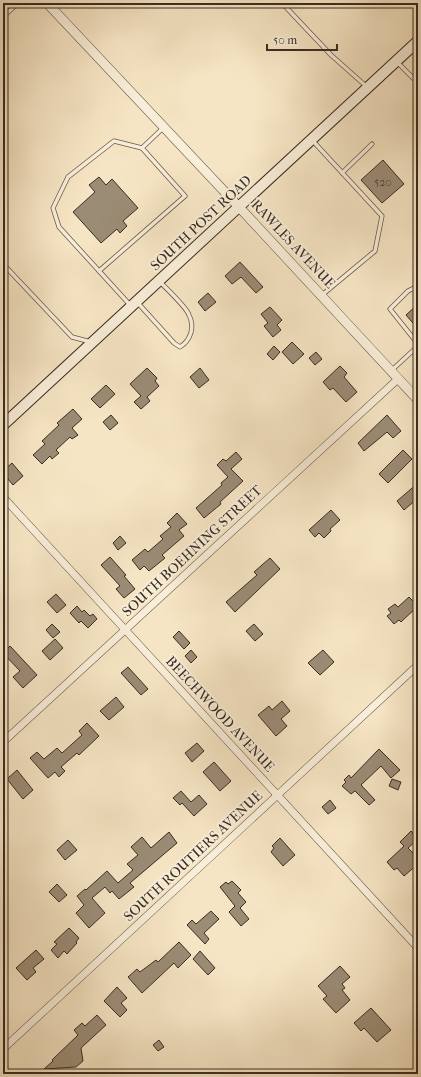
<svg xmlns="http://www.w3.org/2000/svg" width="421" height="1077" font-family="'IM FELL French Canon',serif">
	<rect width="100%" height="100%" fill="#f6e5c4"/>
	<filter id="stains"><feTurbulence type="fractalNoise" baseFrequency=".005" numOctaves="4"/><feColorMatrix values="0 0 0 0 .2 0 0 0 0 .09 0 0 0 0 .02 0 0 0 .5 -.17"/></filter>
	<radialGradient id="worn" r=".72"><stop offset=".6" stop-color="#630" stop-opacity="0"/><stop offset="1" stop-color="#630" stop-opacity=".3"/></radialGradient>
	<!-- building -->
	<g fill="#9b8c76" stroke="#392c22">
		<polygon points="383,160 404,184 382,203 361,180"/>
		<polygon points="99,177 106,185 112,179 138,208 123,221 127,226 120,233 117,229 101,243 73,212 95,192 89,185"/>
		<polygon points="240,262 263,287 256,293 241,277 232,284 225,276"/>
		<polygon points="208,293 216,302 205,311 198,302"/>
		<polygon points="418,304 418,329 406,315"/>
		<polygon points="270,307 282,320 277,325 281,330 273,337 264,326 268,323 261,314"/>
		<polygon points="292,342 304,354 293,364 282,352"/>
		<polygon points="274,346 280,352 273,360 267,354"/>
		<polygon points="316,352 322,359 315,365 309,358"/>
		<polygon points="340,366 347,373 344,377 357,392 346,402 333,388 330,390 323,382"/>
		<polygon points="147,368 157,378 155,381 159,386 147,397 150,401 141,409 134,402 141,396 130,384"/>
		<polygon points="200,368 209,380 199,388 190,377"/>
		<polygon points="106,385 115,394 100,408 91,399"/>
		<polygon points="73,409 82,419 72,428 78,435 72,439 70,437 56,450 59,453 52,459 50,456 42,464 33,455 45,444 42,441 59,425 57,423"/>
		<polygon points="111,415 118,423 110,430 103,422"/>
		<polygon points="387,415 401,431 393,438 387,432 364,451 358,443"/>
		<polygon points="403,450 412,459 388,483 379,474"/>
		<polygon points="236,452 242,459 231,469 243,481 220,502 221,504 204,518 196,508 222,485 221,483 228,477 217,465 223,459 226,461"/>
		<polygon points="12,463 23,476 13,485 3,473 3,471"/>
		<polygon points="418,483 418,498 404,510 397,501"/>
		<polygon points="331,510 340,520 330,529 331,531 324,538 319,533 315,537 309,530"/>
		<polygon points="177,513 187,524 179,530 184,536 162,555 165,558 149,571 144,566 140,570 132,560 145,549 148,552 163,539 160,536 171,527 167,523"/>
		<polygon points="120,536 126,543 118,550 113,543"/>
		<polygon points="110,557 126,575 124,576 135,589 124,598 116,589 120,586 101,565"/>
		<polygon points="270,558 280,569 235,612 226,602 257,575 254,572"/>
		<polygon points="56,594 66,605 57,613 47,602"/>
		<polygon points="409,597 418,606 401,622 399,620 394,624 387,616 391,613 388,609 395,604 398,607"/>
		<polygon points="77,606 82,612 84,610 90,616 93,614 97,619 88,628 81,621 79,623 70,613"/>
		<polygon points="52,624 60,632 53,638 46,630"/>
		<polygon points="254,624 263,634 255,641 246,631"/>
		<polygon points="179,631 190,643 184,649 173,637"/>
		<polygon points="55,639 63,648 50,660 42,651"/>
		<polygon points="10,646 37,675 23,688 13,677 20,671 3,653"/>
		<polygon points="191,650 197,657 191,663 185,656"/>
		<polygon points="323,650 334,662 320,675 308,663"/>
		<polygon points="128,667 148,689 141,695 121,673"/>
		<polygon points="116,697 124,707 109,720 100,711"/>
		<polygon points="282,701 290,711 281,719 287,726 276,736 258,715 269,706 272,710"/>
		<polygon points="87,723 99,736 79,755 77,753 61,767 65,771 59,777 55,772 48,778 30,758 37,752 44,759 57,748 62,753 82,735 79,731"/>
		<polygon points="197,743 204,751 192,762 185,753"/>
		<polygon points="379,749 400,770 391,778 381,766 361,785 375,800 369,805 355,791 351,794 342,786 346,782 344,780 349,775 351,778"/>
		<polygon points="214,762 231,781 220,791 203,772"/>
		<polygon points="17,770 33,790 23,799 7,779"/>
		<polygon points="392,779 401,782 398,790 389,786"/>
		<polygon points="181,791 191,802 199,795 207,804 194,816 182,803 180,805 173,798"/>
		<polygon points="330,800 336,808 328,814 322,807"/>
		<polygon points="411,831 418,839 408,848 418,858 418,864 404,876 397,868 394,870 387,862 404,846 400,842"/>
		<polygon points="169,832 177,843 130,883 134,887 119,899 112,891 110,893 105,887 92,898 105,913 89,928 76,913 84,905 77,896 85,889 86,890 107,871 118,883 133,870 127,864 138,855 131,847 142,837 151,848"/>
		<polygon points="280,838 295,855 283,866 271,852 274,848 272,846"/>
		<polygon points="68,840 77,850 65,860 57,850"/>
		<polygon points="232,881 241,890 238,893 246,902 240,908 249,919 241,926 229,912 235,906 220,887 226,882 228,884"/>
		<polygon points="57,884 67,895 59,902 49,892"/>
		<polygon points="211,911 219,919 204,933 209,939 205,944 187,925 192,920 196,924"/>
		<polygon points="69,928 79,938 76,942 77,943 67,954 64,951 58,958 51,950 57,944 54,942"/>
		<polygon points="179,942 191,955 178,968 174,963 142,993 128,977 137,969 140,972 156,960 158,962"/>
		<polygon points="36,950 44,959 33,968 36,972 27,980 16,968"/>
		<polygon points="200,951 215,968 208,975 193,959"/>
		<polygon points="340,966 350,977 342,984 345,988 342,990 350,1000 336,1013 323,999 327,996 318,986"/>
		<polygon points="117,987 127,998 121,1003 127,1010 120,1017 104,1001"/>
		<polygon points="371,1008 391,1030 377,1042 364,1028 361,1031 354,1023"/>
		<polygon points="97,1015 106,1025 81,1048 83,1061 76,1067 44,1069 53,1061 52,1060 78,1035 74,1030 82,1023 85,1026"/>
		<polygon points="159,1040 164,1047 158,1051 153,1045"/>
	</g>
	<g fill="none" stroke-linecap="round" stroke-linejoin="round">
		<defs>
			<g id="service">
				<polyline points="282,3 331,55 367,87"/>
				<polyline points="3,17 18,3"/>
				<polyline points="397,62 418,83"/>
				<polyline points="312,140 382,216 375,251 322,295"/>
				<polyline points="342,173 372,144"/>
				<polyline points="3,264 72,337 91,342"/>
				<polyline points="99,271 185,196 142,148 163,128"/>
				<polyline points="418,286 408,291 390,309 418,344"/>
				<path d="M137 302 174 343 180 347C191 340 195 327 189 315 187 308 167 289 160 282"/>
				<polyline points="131,306 59,227 53,208 68,177 114,141 142,148"/>
				<polyline points="392,370 418,346"/>
			</g>
			<g id="minor">
				<polyline points="3,497 418,948"/>
				<polyline points="3,742 398,379"/>
				<polyline points="3,1049 418,665"/>
			</g>
			<polyline id="tertiary" points="47,3 239,207 418,400"/>
			<polyline id="secondary" points="3,425 418,41"/>
		</defs>
		<!-- service casing -->
		<use href="#service" stroke="#685a4a" stroke-width="5"/>
		<!-- minor casing -->
		<use href="#minor" stroke="#685a4a" stroke-width="8"/>
		<!-- tertiary casing -->
		<use href="#tertiary" stroke="#685a4a" stroke-width="10"/>
		<!-- secondary casing -->
		<use href="#secondary" stroke="#392c22" stroke-width="12"/>
		<!-- service -->
		<use href="#service" stroke="#f9eed9" stroke-width="3.5"/>
		<!-- minor -->
		<use href="#minor" stroke="#f9eed9" stroke-width="7"/>
		<!-- tertiary -->
		<use href="#tertiary" stroke="#f9eed9" stroke-width="9"/>
		<!-- secondary -->
		<use href="#secondary" stroke="#f9eed9" stroke-width="10"/>
	</g>
	<g text-anchor="middle" dominant-baseline="central" stroke-width="4" stroke-linejoin="round" paint-order="stroke">
		<!-- number labels -->
		<g font-size="12" fill="#524437">
			<text x="383" y="182">520</text>
		</g>
		<!-- street labels -->
		<g font-size="14" fill="#392c22" stroke="#f9eed9">
			<text transform="translate(201 223) rotate(-43)">SOUTH POST ROAD</text>
			<text transform="translate(293 244) rotate(47)">RAWLES AVENUE</text>
			<text transform="translate(192 551) rotate(-43)">SOUTH BOEHNING STREET</text>
			<text transform="translate(220 714) rotate(47)">BEECHWOOD AVENUE</text>
			<text transform="translate(193 856) rotate(-43)">SOUTH ROUTIERS AVENUE</text>
		</g>
	</g>
	<!-- margin -->
	<rect width="421" height="1077" fill="none" stroke="#f6e5c4" stroke-width="16"/>
	<rect x="4" y="4" width="413" height="1069" fill="none" stroke="#392c22" stroke-width="2"/>
	<rect x="8" y="8" width="405" height="1061" fill="none" stroke="#392c22"/>
	<!-- scale -->
	<path d="M267 44v6h70v-6" fill="none" stroke="#392c22" stroke-width="2"/>
	<text x="273" y="44" font-size="12" fill="#392c22" stroke="#f9eed9" stroke-width="3" paint-order="stroke">50 m</text>
	<rect width="100%" height="100%" filter="url(#stains)"/>
	<rect width="100%" height="100%" fill="url(#worn)"/>
</svg>
